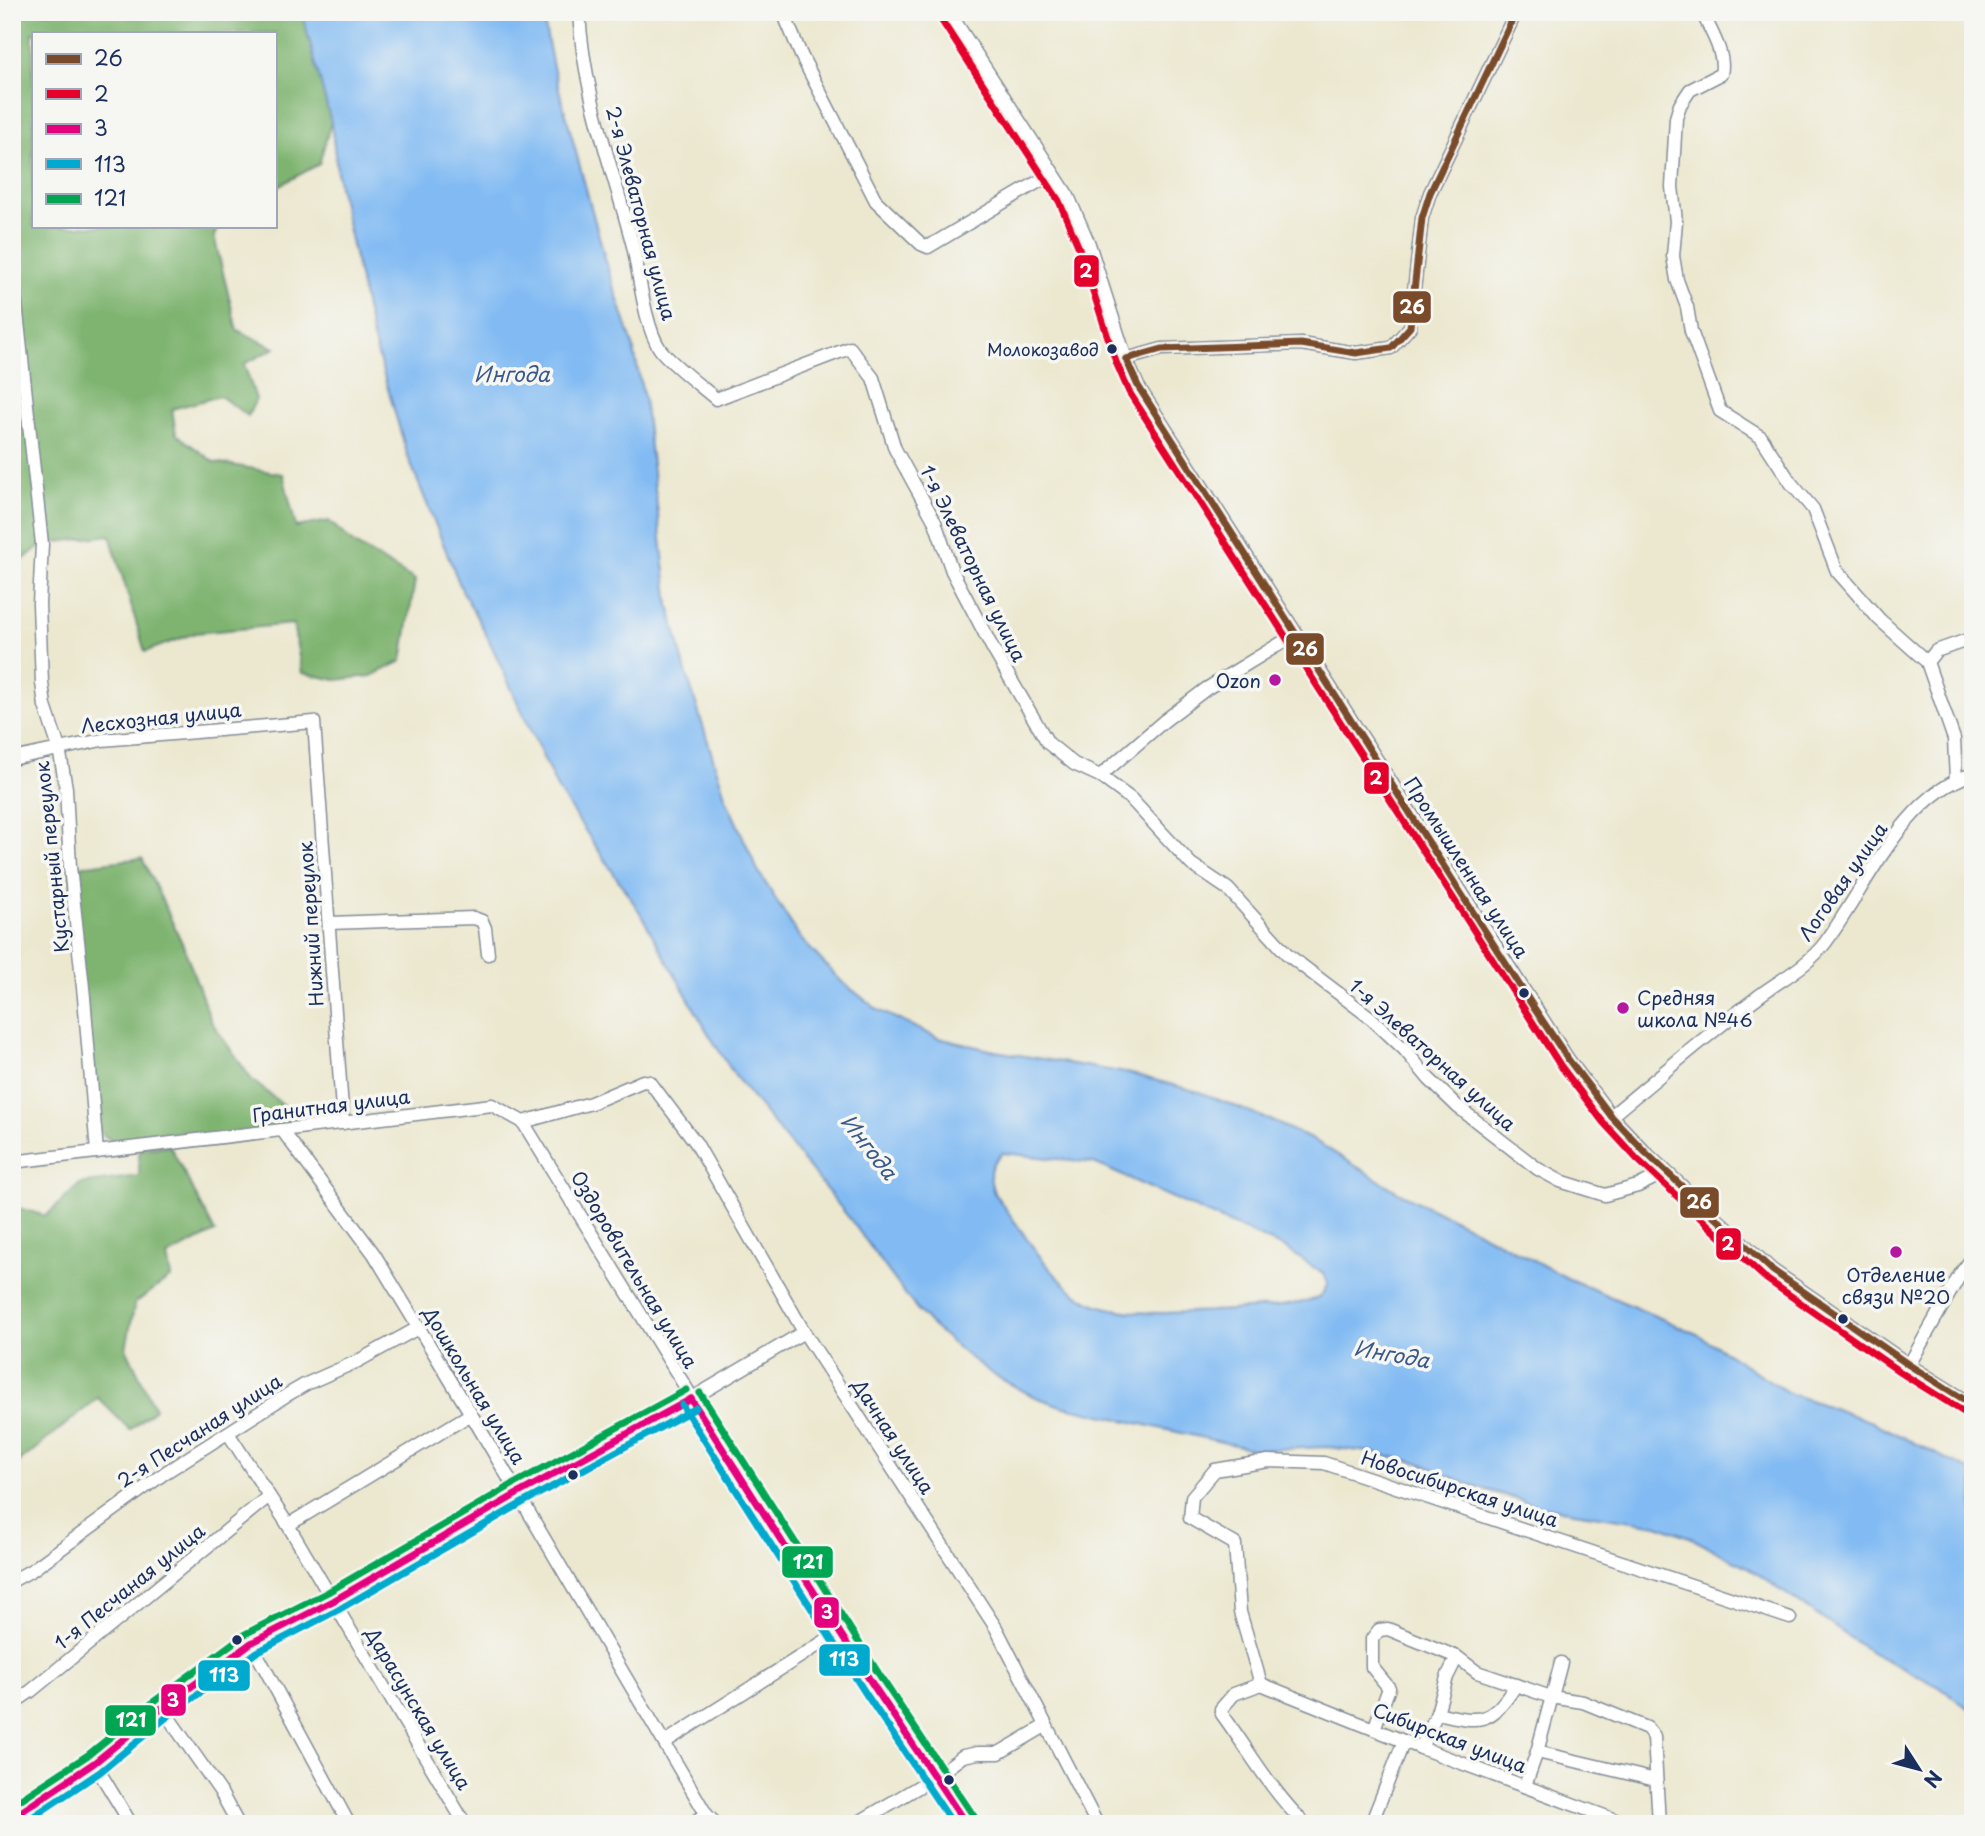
<svg xmlns="http://www.w3.org/2000/svg" width="1985" height="1836" font-family="'Playpen Sans',sans-serif">
	<rect width="100%" height="100%" fill="#f6f6f2"/>
	<filter id="ink" filterUnits="userSpaceOnUse"><feTurbulence type="fractalNoise" baseFrequency=".0143" numOctaves="2"/><feDisplacementMap in="SourceGraphic" scale="14" xChannelSelector="R" yChannelSelector="G"/><feConvolveMatrix kernelMatrix="1 2 1 2 8 2 1 2 1" color-interpolation-filters="sRGB"/></filter>
	<filter id="wash" filterUnits="userSpaceOnUse"><feTurbulence type="fractalNoise" baseFrequency=".00686" numOctaves="4" result="noise"/><feDisplacementMap in="SourceGraphic" scale="28" xChannelSelector="R" yChannelSelector="G"/><feGaussianBlur stdDeviation="1.57" result="paint"/><feColorMatrix in="noise" values="0 0 0 0 0 0 0 0 0 0 0 0 0 0 0 0 0 1.4 0 .05"/><feComposite in="paint" operator="in"/></filter>
	<g filter="url(#wash)">
		<rect width="100%" height="100%" fill="#ece8d0"/>
		<!-- forest -->
		<g fill="#7eb470" stroke="#4c7267" stroke-width="2">
			<polygon points="12,12 302,12 331,122 319,164 275,188 275,33 33,33 33,226 219,226 214,236 237,330 275,348 244,364 256,399 248,416 220,396 172,409 176,434 214,462 283,474 296,527 329,521 353,543 415,580 402,661 371,676 336,680 302,673 293,624 195,633 145,652 110,535 42,544 12,569"/>
			<polygon points="142,858 183,945 211,1021 252,1080 310,1127 123,1149 95,1129 70,867"/>
			<polygon points="170,1146 215,1232 167,1256 171,1277 135,1303 126,1348 155,1409 130,1430 98,1398 12,1468 12,1206 46,1216 80,1184 139,1176 139,1150"/>
		</g>
		<!-- water -->
		<path fill="#82bbf3" stroke="#4e75a8" stroke-width="2" fill-rule="evenodd" d="M302 12H542L553 67 589 200 610 276 632 342 644 398 669 605 685 669 726 799 758 871 800 938 841 981 878 1010 938 1038 995 1051 1132 1074 1199 1092 1270 1120 1315 1141 1400 1193 1476 1230 1567 1278 1697 1334 1789 1393 1872 1422 1969 1470 1973 1473V1712L1938 1686 1872 1653 1749 1568 1689 1537 1658 1525 1542 1507 1465 1483 1420 1463 1369 1452 1327 1447 1257 1450 1061 1406 1033 1396 995 1376 965 1354 929 1323 911 1302 850 1219 735 1076 708 1033 639 911 558 790 488 638 462 590 408 457 372 335 339 186 331 122ZM1003 1153 1094 1163 1285 1248 1323 1274 1328 1283C1326 1287 1324 1293 1320 1296 1300 1310 1190 1312 1161 1313 1139 1313 1108 1311 1088 1301 1050 1281 1020 1226 994 1193 988 1174 987 1166 1003 1153Z"/>
	</g>
	<g filter="url(#ink)">
		<g fill="none" stroke-linecap="round" stroke-linejoin="round">
			<defs>
				<g id="minor">
					<path d="M579 12C583 93 613 169 633 246 639 273 645 328 660 349 670 363 702 387 716 399L850 348 873 378 895 449 935 522 952 571 993 649 1048 743 1074 764 1100 776 1131 799 1191 864 1228 889 1288 955 1371 1018 1404 1049 1429 1079 1458 1107 1538 1169 1560 1181 1605 1195 1638 1186 1666 1172"/>
					<polyline points="783,12 801,55 876,201 921,244 928,247 1053,173"/>
					<polyline points="949,12 1068,196 1089,244 1126,359 1138,386 1568,1059 1611,1116 1645,1152 1772,1270 1909,1365 1973,1405"/>
					<path d="M1702 12C1710 30 1726 54 1721 74L1690 90 1680 105 1676 118 1672 187 1676 221 1673 256 1677 280 1687 307 1691 331 1720 411 1761 437 1791 483 1813 509 1837 571 1879 619 1927 662"/>
					<polyline points="12,267 42,544 39,604 42,683 45,706 59,748 66,788 70,867 84,997 97,1152"/>
					<polyline points="1126,359 1162,349 1301,344 1356,353 1391,348 1410,327 1422,218 1430,193 1516,12"/>
					<polyline points="12,759 102,740 314,722 343,1123"/>
					<polyline points="1100,776 1164,721 1206,689 1296,634"/>
					<polyline points="1956,780 1954,739 1927,662 1936,651 1973,638"/>
					<polyline points="329,923 474,918 482,921 485,928 488,954"/>
					<path d="M1611 1116C1659 1077 1705 1036 1755 999 1779 980 1806 968 1825 943 1866 888 1903 795 1973 774"/>
					<path d="M523 1122C667 1358 811 1594 966 1824"/>
					<polyline points="282,1130 374,1254 471,1414 706,1814 716,1824"/>
					<polyline points="12,1162 492,1105 523,1122 591,1103 643,1081 650,1082 696,1143 804,1332 996,1628 1097,1824"/>
					<polyline points="1909,1365 1961,1273 1973,1257"/>
					<polyline points="228,1433 288,1525 465,1824"/>
					<polyline points="288,1525 471,1414"/>
					<polyline points="12,1581 32,1570 166,1472 287,1395 306,1384 358,1361 418,1328"/>
					<polyline points="251,1643 349,1824"/>
					<polyline points="1261,1684 1421,1748 1626,1824"/>
					<polyline points="12,1704 31,1691 269,1496"/>
					<polyline points="162,1708 220,1791 238,1824"/>
					<path d="M1437 1713C1481 1723 1490 1725 1516 1685"/>
					<polyline points="1374,1729 1389,1688 1372,1667 1372,1639 1379,1630 1388,1629 1457,1657 1477,1672 1551,1697 1583,1702 1647,1728 1654,1737 1659,1824"/>
					<polyline points="665,1742 839,1632"/>
					<polyline points="1421,1748 1437,1713 1447,1677 1457,1657"/>
					<polyline points="1537,1752 1656,1780"/>
					<polyline points="94,1763 131,1824"/>
					<polyline points="1525,1786 1537,1752 1561,1663"/>
					<polyline points="12,1797 28,1824"/>
					<polyline points="12,1818 94,1763 162,1708 251,1643 333,1601 517,1494 691,1399 804,1332"/>
					<polyline points="691,1824 706,1814"/>
					<polyline points="856,1824 935,1777 963,1756 978,1753 999,1753 1045,1726"/>
					<path d="M1305 1824C1272 1792 1249 1751 1222 1714L1221 1709 1234 1694 1261 1684 1240 1612 1235 1544 1190 1518 1192 1497 1215 1470 1268 1461 1324 1463 1790 1618"/>
					<polyline points="1321,1824 1329,1824"/>
					<polyline points="1371,1824 1404,1741"/>
				</g>
			</defs>
			<!-- minor casing -->
			<use href="#minor" stroke="#848c97" stroke-width="15"/>
			<!-- minor -->
			<use href="#minor" stroke="#fff" stroke-width="12"/>
			<defs>
				<g id="bus-1">
					<polyline points="1126,359 1138,386 1534,1008 1568,1059 1611,1116 1645,1152 1772,1270 1909,1365 1973,1405"/>
					<polyline points="1126,359 1162,349 1301,344 1356,353 1391,348 1410,327 1422,218 1430,193 1516,12"/>
				</g>
				<polyline id="bus-2" points="940,18 1059,201 1079,248 1116,362 1129,392 1560,1065 1603,1122 1637,1159 1765,1278 1903,1374 1967,1414"/>
				<g id="bus-3">
					<polyline points="691,1399 875,1688 966,1824"/>
					<polyline points="12,1818 94,1763 162,1708 251,1643 333,1601 517,1494 691,1399"/>
				</g>
				<g id="bus-4">
					<polyline points="682,1405 866,1694 953,1824"/>
					<polyline points="22,1824 100,1772 168,1716 257,1652 338,1610 522,1503 696,1408"/>
				</g>
				<g id="bus-5">
					<polyline points="700,1393 884,1682 975,1818"/>
					<polyline points="12,1805 88,1755 156,1700 245,1634 328,1592 512,1485 686,1390"/>
				</g>
			</defs>
			<!-- bus-1 casing -->
			<use href="#bus-1" stroke="#f6f6f2" stroke-width="12"/>
			<!-- bus-2 casing -->
			<use href="#bus-2" stroke="#f6f6f2" stroke-width="12"/>
			<!-- bus-3 casing -->
			<use href="#bus-3" stroke="#f6f6f2" stroke-width="12"/>
			<!-- bus-4 casing -->
			<use href="#bus-4" stroke="#f6f6f2" stroke-width="12"/>
			<!-- bus-5 casing -->
			<use href="#bus-5" stroke="#f6f6f2" stroke-width="12"/>
			<!-- bus-1 -->
			<use href="#bus-1" stroke="#7a4b2a" stroke-width="7"/>
			<!-- bus-2 -->
			<use href="#bus-2" stroke="#e4002b" stroke-width="7"/>
			<!-- bus-3 -->
			<use href="#bus-3" stroke="#e5007d" stroke-width="7"/>
			<!-- bus-4 -->
			<use href="#bus-4" stroke="#00a9ce" stroke-width="7"/>
			<!-- bus-5 -->
			<use href="#bus-5" stroke="#00a651" stroke-width="7"/>
		</g>
	</g>
	<!-- markers -->
	<g fill="#1b2f5e" stroke="#f6f6f2" stroke-width="2.5">
		<circle cx="1112" cy="349" r="6"/>
		<circle cx="1524" cy="993" r="6"/>
		<circle cx="1843" cy="1319" r="6"/>
		<circle cx="573" cy="1475" r="6"/>
		<circle cx="237" cy="1640" r="6"/>
		<circle cx="949" cy="1780" r="6"/>
	</g>
	<g fill="#b5179e" stroke="#f6f6f2" stroke-width="2.5">
		<circle cx="1275" cy="680" r="7"/>
		<circle cx="1623" cy="1008" r="7"/>
		<circle cx="1896" cy="1252" r="7"/>
	</g>
	<g text-anchor="middle" dominant-baseline="central" stroke-width="7" stroke-linejoin="round" paint-order="stroke">
		<!-- bus labels -->
		<g font-size="17" fill="#1b2f5e" stroke="#f6f6f2" text-anchor="end">
			<text x="1099" y="349">Молокозавод</text>
		</g>
		<!-- street labels -->
		<g font-size="19" fill="#1b2f5e" stroke="#f6f6f2">
			<text transform="translate(642 213) rotate(75)">2-я Элеваторная улица</text>
			<text transform="translate(974 563) rotate(64)">1-я Элеваторная улица</text>
			<text transform="translate(161 717) rotate(-6)">Лесхозная улица</text>
			<text transform="translate(51 857) rotate(-96)">Кустарный переулок</text>
			<text transform="translate(1467 867) rotate(57)">Промышленная улица</text>
			<text transform="translate(1842 881) rotate(-55)">Логовая улица</text>
			<text transform="translate(310 924) rotate(-94)">Нижний переулок</text>
			<text transform="translate(1433 1054) rotate(42)">1-я Элеваторная улица</text>
			<text transform="translate(331 1105) rotate(-7)">Гранитная улица</text>
			<text transform="translate(635 1269) rotate(59)">Оздоровительная улица</text>
			<text transform="translate(475 1385) rotate(59)">Дошкольная улица</text>
			<text transform="translate(199 1430) rotate(-33)">2-я Песчаная улица</text>
			<text transform="translate(894 1436) rotate(57)">Дачная улица</text>
			<text transform="translate(1460 1488) rotate(18)">Новосибирская улица</text>
			<text transform="translate(129 1586) rotate(-39)">1-я Песчаная улица</text>
			<text transform="translate(419 1708) rotate(59)">Дарасунская улица</text>
			<text transform="translate(1450 1737) rotate(21)">Сибирская улица</text>
		</g>
		<!-- poi labels -->
		<g font-size="19" fill="#1b2f5e" stroke="#f6f6f2" text-anchor="end">
			<text x="1261" y="680">Ozon</text>
			<text x="1637" y="997" text-anchor="start">Средняя<tspan x="1637" dy="22">школа №46</tspan></text>
			<text x="1896" y="1274" text-anchor="middle">Отделение<tspan x="1896" dy="22">связи №20</tspan></text>
		</g>
		<!-- water labels -->
		<g font-size="21" font-style="italic" fill="#3a598b" stroke="#f6f6f2">
			<text x="512" y="373">Ингода</text>
			<text transform="translate(870 1146) rotate(52)">Ингода</text>
			<text transform="translate(1392 1353) rotate(10)">Ингода</text>
		</g>
	</g>
	<g stroke="#f6f6f2" stroke-width="2.5">
		<rect x="1073" y="254" width="27" height="34" rx="7" fill="#e4002b"/>
		<rect x="1392" y="290" width="40" height="34" rx="7" fill="#7a4b2a"/>
		<rect x="1285" y="632" width="40" height="34" rx="7" fill="#7a4b2a"/>
		<rect x="1363" y="761" width="27" height="34" rx="7" fill="#e4002b"/>
		<rect x="1679" y="1186" width="41" height="33" rx="7" fill="#7a4b2a"/>
		<rect x="1715" y="1227" width="27" height="34" rx="7" fill="#e4002b"/>
		<rect x="781" y="1545" width="53" height="34" rx="7" fill="#00a651"/>
		<rect x="813" y="1596" width="27" height="33" rx="7" fill="#e5007d"/>
		<rect x="818" y="1643" width="53" height="34" rx="7" fill="#00a9ce"/>
		<rect x="197" y="1659" width="54" height="33" rx="7" fill="#00a9ce"/>
		<rect x="160" y="1683" width="27" height="34" rx="7" fill="#e5007d"/>
		<rect x="104" y="1704" width="53" height="33" rx="7" fill="#00a651"/>
	</g>
	<g font-size="19" text-anchor="middle" font-weight="bold" fill="#fff">
		<text x="1086" y="278">2</text>
		<text x="1412" y="314">26</text>
		<text x="1305" y="656">26</text>
		<text x="1376" y="785">2</text>
		<text x="1699" y="1209">26</text>
		<text x="1728" y="1251">2</text>
		<text x="808" y="1569">121</text>
		<text x="827" y="1619">3</text>
		<text x="844" y="1666">113</text>
		<text x="224" y="1682">113</text>
		<text x="173" y="1707">3</text>
		<text x="131" y="1727">121</text>
	</g>
	<!-- margin -->
	<rect width="1985" height="1836" fill="none" stroke="#f6f6f2" stroke-width="42"/>
	<!-- legend -->
	<rect x="32" y="32" width="245" height="196" fill="#f6f6f2" stroke="#9ea6b7" stroke-width="2"/>
	<rect x="46" y="54" width="35" height="10" fill="#7a4b2a" stroke="#9ea6b7" stroke-width="2"/>
	<text x="94" y="66" font-size="21" fill="#1b2f5e">26</text>
	<rect x="46" y="89" width="35" height="10" fill="#e4002b" stroke="#9ea6b7" stroke-width="2"/>
	<text x="94" y="102" font-size="21" fill="#1b2f5e">2</text>
	<rect x="46" y="124" width="35" height="10" fill="#e5007d" stroke="#9ea6b7" stroke-width="2"/>
	<text x="94" y="136" font-size="21" fill="#1b2f5e">3</text>
	<rect x="46" y="159" width="35" height="10" fill="#00a9ce" stroke="#9ea6b7" stroke-width="2"/>
	<text x="94" y="172" font-size="21" fill="#1b2f5e">113</text>
	<rect x="46" y="194" width="35" height="10" fill="#00a651" stroke="#9ea6b7" stroke-width="2"/>
	<text x="94" y="206" font-size="21" fill="#1b2f5e">121</text>
	<!-- north arrow -->
	<g transform="translate(1919 1769) rotate(126)" stroke="#f6f6f2" stroke-width="5" paint-order="stroke">
	<path d="M0-5L12 26L0 18L-12 26Z" fill="#1b2f5e"/>
	<text y="-10" font-size="19" font-weight="bold" text-anchor="middle" fill="#1b2f5e">N</text>
	</g>
</svg>
